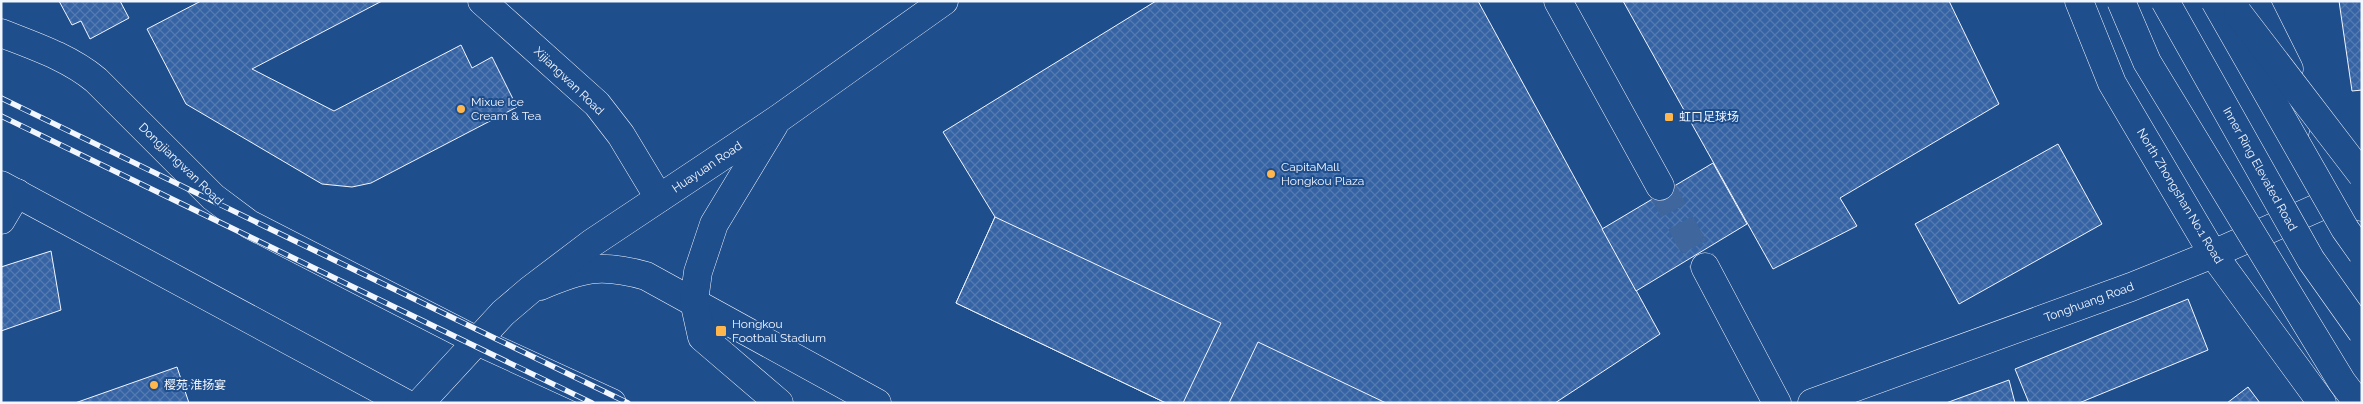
<svg xmlns="http://www.w3.org/2000/svg" width="2363" height="404" font-family="Raleway,'Noto Sans SC',sans-serif">
	<defs>
		<pattern id="building-cross-hatch" width="8" height="8" patternUnits="userSpaceOnUse" patternTransform="scale(1.25)"><rect width="8" height="8" fill="#3563a3"/><path d="M0 0l8 8M0 8l8-8" fill="none" stroke="#537ab1"/></pattern>
	</defs>
	<rect width="100%" height="100%" fill="#1f4e8c"/>
	<!-- building -->
	<g fill="url(#building-cross-hatch)" stroke="#f2f6ff">
		<polygon points="59,1 120,1 129,18 90,39 81,21 72,25"/>
		<polygon points="201,1 382,1 252,69 334,111 461,45 472,68 492,57 517,107 371,183 352,187 322,184 186,104 147,29"/>
		<polygon points="1156,1 1478,1 1660,334 1555,403 1166,403 956,303 995,217 943,132"/>
		<polygon points="1623,1 1949,1 1999,104 1840,198 1857,226 1773,269"/>
		<polygon points="2339,1 2362,1 2362,90 2352,91"/>
		<polygon points="2058,144 2102,224 1959,304 1915,224"/>
		<polygon points="1713,163 1747,224 1636,291 1602,229"/>
		<polygon points="995,217 1221,323 1183,403 1166,403 956,303"/>
		<polygon points="51,251 61,310 1,331 1,267"/>
		<polygon points="2188,299 2208,350 2079,403 2029,403 2015,369"/>
		<polygon points="1258,342 1386,403 1229,403"/>
		<polygon points="177,367 189,403 75,403"/>
		<polygon points="2009,380 2015,403 1946,403"/>
		<polygon points="2248,387 2260,403 2227,403"/>
	</g>
	<g fill="none" stroke-linecap="round" stroke-linejoin="round">
		<!-- minor-tunnel -->
		<polyline stroke="#3f679d" stroke-width="28" stroke-dasharray="28 14" stroke-linecap="butt" points="1660,186 1705,267"/>
		<defs>
			<g id="minor">
				<polyline points="482,1 597,104 621,135 659,198"/>
				<polyline points="1558,1 1660,186"/>
				<polyline points="1,220 17,193"/>
				<polyline points="1705,267 1777,403"/>
				<path d="M540 286C583 268 600 263 646 276L877 403"/>
				<polyline points="1812,403 2131,287 2213,254 2351,193"/>
			</g>
			<g id="major">
				<polyline points="2079,1 2112,83 2213,254 2322,403"/>
				<polyline points="2255,1 2289,69"/>
				<path d="M1 33C34 46 68 57 96 80L213 197 249 224 477 341 612 403"/>
				<polyline points="774,125 714,224 698,272 694,301 702,337 779,403"/>
				<polyline points="2323,136 2352,193 2362,207"/>
				<polyline points="1,185 405,403"/>
				<polyline points="420,403 503,313 530,290 592,243 778,119 944,1"/>
			</g>
		</defs>
		<!-- minor casing -->
		<use href="#minor" stroke="#f2f6ff" stroke-width="29"/>
		<!-- major casing -->
		<use href="#major" stroke="#f2f6ff" stroke-width="29"/>
		<!-- minor -->
		<use href="#minor" stroke="#1f4e8c" stroke-width="28"/>
		<!-- major -->
		<use href="#major" stroke="#1f4e8c" stroke-width="28"/>
		<defs>
			<g id="rail">
				<polyline points="1,98 628,403"/>
				<polyline points="1,116 592,403"/>
			</g>
		</defs>
		<!-- rail casing -->
		<use href="#rail" stroke="#f2f6ff" stroke-width="5.5"/>
		<!-- rail -->
		<use href="#rail" stroke="#1f4e8c" stroke-width="4" stroke-dasharray="11" stroke-linecap="butt"/>
		<defs>
			<g id="highway-bridge">
				<polyline points="2121,1 2147,62 2342,382 2358,403"/>
				<polyline points="2165,1 2311,260 2362,332"/>
				<polyline points="2215,1 2345,229 2362,253"/>
				<polyline points="2238,13 2362,175"/>
			</g>
		</defs>
		<!-- highway-bridge casing -->
		<use href="#highway-bridge" stroke="#f2f6ff" stroke-width="29" stroke-linecap="butt"/>
		<!-- highway-bridge -->
		<use href="#highway-bridge" stroke="#1f4e8c" stroke-width="28"/>
	</g>
	<!-- markers -->
	<g fill="#ffb74d" stroke="#1f4e8c" stroke-width="2">
		<circle cx="461" cy="109" r="5"/>
		<rect x="1664" y="112" width="10" height="10" rx="2.5"/>
		<circle cx="1271" cy="174" r="5"/>
		<rect x="715" y="325" width="12" height="12" rx="2.5"/>
		<circle cx="154" cy="385" r="5"/>
	</g>
	<g text-anchor="middle" dominant-baseline="central" stroke-width="4" stroke-linejoin="round" paint-order="stroke">
		<!-- street labels -->
		<g font-size="12" fill="#f2f6ff" stroke="#1f4e8c">
			<text transform="translate(569 81) rotate(44)">Xijiangwan Road</text>
			<text transform="translate(181 164) rotate(44)">Dongjiangwan Road</text>
			<text transform="translate(707 167) rotate(-34)">Huayuan Road</text>
			<text transform="translate(2260 169) rotate(61)">Inner Ring Elevated Road</text>
			<text transform="translate(2180 196) rotate(59)">North Zhongshan No.1 Road</text>
			<text transform="translate(2089 302) rotate(-20)">Tonghuang Road</text>
		</g>
		<!-- poi labels -->
		<g font-size="12" fill="#f2f6ff" stroke="#1f4e8c" text-anchor="start">
			<text x="471" y="102">Mixue Ice<tspan x="471" dy="14">Cream &amp; Tea</tspan></text>
			<text x="1679" y="117">虹口足球场</text>
			<text x="1281" y="167">CapitaMall<tspan x="1281" dy="14">Hongkou Plaza</tspan></text>
			<text x="732" y="324">Hongkou<tspan x="732" dy="14">Football Stadium</tspan></text>
			<text x="164" y="385">樱苑·淮扬宴</text>
		</g>
	</g>
	<!-- border -->
	<rect width="2363" height="404" fill="none" stroke="#f2f6ff" stroke-width="5"/>
</svg>
